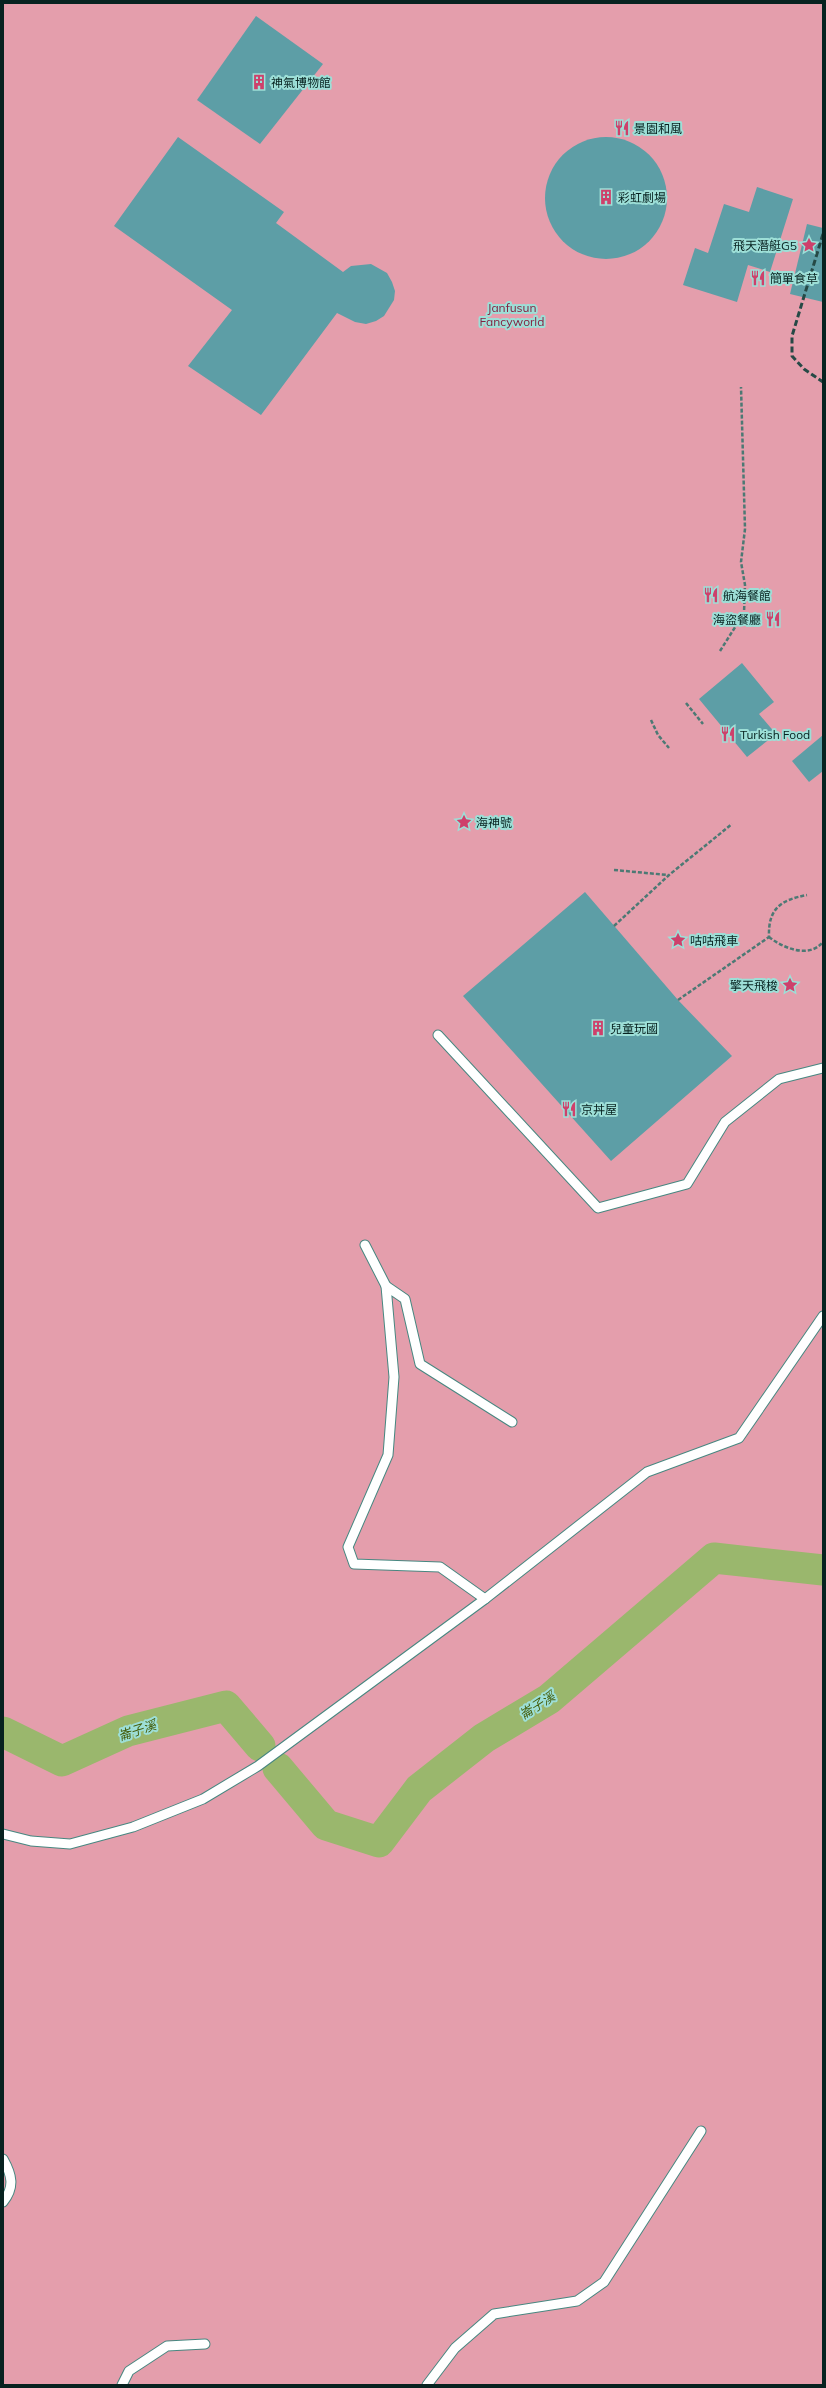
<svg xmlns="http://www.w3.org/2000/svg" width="826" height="2388" font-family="Mulish,'Noto Sans TC',sans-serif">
	<rect width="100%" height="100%" fill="#9ddfd7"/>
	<!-- green -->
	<rect fill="#e49eac" x="3" y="3" width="820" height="2382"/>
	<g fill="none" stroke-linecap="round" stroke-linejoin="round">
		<!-- river -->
		<g stroke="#9ab76d" stroke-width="31">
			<polyline points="3,1732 62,1761 128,1731 226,1706 260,1746"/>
			<polyline points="278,1768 326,1825 379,1842 419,1789 484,1738 549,1699 714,1558 823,1570"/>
		</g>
	</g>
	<!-- building -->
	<g fill="#5d9ea6">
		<polygon points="256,16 323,64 260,144 197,100"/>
		<polygon points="178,137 284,212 276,223 343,272 351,266 371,264 387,273 392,282 395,291 394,300 384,316 376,321 366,324 355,322 337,313 261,415 188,366 232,310 114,226"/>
		<circle cx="606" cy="198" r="61"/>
		<polygon points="757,187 793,199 770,272 748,265 737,302 683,285 695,248 708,253 724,204 749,212"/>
		<polygon points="807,224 823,228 823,302 790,294"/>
		<polygon points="742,663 774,702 759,714 776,734 747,757 699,699"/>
		<polygon points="823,735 823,771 809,782 792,761"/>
		<polygon points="585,892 678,1000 732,1056 611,1161 463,996"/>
	</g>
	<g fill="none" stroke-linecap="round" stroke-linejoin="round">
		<defs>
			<g id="lane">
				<polyline points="438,1035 598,1208 687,1184 725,1122 779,1079 823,1068"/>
				<polyline points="365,1245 386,1286"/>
				<polyline points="485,1599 440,1567 354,1564 348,1547 388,1455 394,1377 386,1286 405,1299 420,1364 512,1422"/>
				<polyline points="3,1834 31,1841 70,1844 133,1827 203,1799 258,1766 485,1599 647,1472 739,1438 823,1316"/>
				<path d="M3 2159C12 2175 15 2187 3 2202"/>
				<polyline points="122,2385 129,2371 167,2346 205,2344"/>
				<polyline points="427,2385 455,2348 494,2314 577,2301 604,2282 701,2131"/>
			</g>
		</defs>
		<!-- lane casing -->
		<use href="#lane" stroke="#478780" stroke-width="11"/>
		<!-- path -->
		<g stroke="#4c7974" stroke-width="2.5" stroke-dasharray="4 2" stroke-linecap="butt">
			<polyline points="720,651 744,613 745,585 741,562 745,529 741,387"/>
			<polyline points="686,703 703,724"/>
			<polyline points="651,720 658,735 669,748"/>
			<polyline points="614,870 668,875"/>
			<polyline points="614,926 669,875 732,824"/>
			<path d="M769 937C783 948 809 959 823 942"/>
			<path d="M678 1000 769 937C768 908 781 900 807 895"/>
		</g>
		<!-- lane -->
		<use href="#lane" stroke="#fff" stroke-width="9"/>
		<!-- rail -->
		<polyline stroke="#264946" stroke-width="3" stroke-dasharray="6 3" stroke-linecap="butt" points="823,234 792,336 792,356 804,369 823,382"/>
	</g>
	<!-- icons -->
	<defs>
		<symbol id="building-bare" viewBox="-9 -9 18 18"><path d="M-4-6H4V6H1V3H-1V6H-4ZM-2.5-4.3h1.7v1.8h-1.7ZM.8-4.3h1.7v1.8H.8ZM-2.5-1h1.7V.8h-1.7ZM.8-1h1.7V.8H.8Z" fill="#ce406b" stroke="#9ddfd7" stroke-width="2.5" paint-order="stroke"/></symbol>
		<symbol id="restaurant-bare" viewBox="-9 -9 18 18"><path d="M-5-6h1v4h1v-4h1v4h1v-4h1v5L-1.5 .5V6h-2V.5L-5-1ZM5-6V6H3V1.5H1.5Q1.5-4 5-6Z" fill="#ce406b" stroke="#9ddfd7" stroke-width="2.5" paint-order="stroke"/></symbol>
		<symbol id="sight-bare" viewBox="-9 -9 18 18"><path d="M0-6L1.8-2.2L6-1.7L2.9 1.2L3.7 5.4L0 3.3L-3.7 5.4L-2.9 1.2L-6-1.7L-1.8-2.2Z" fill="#ce406b" stroke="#9ddfd7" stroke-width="2.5" paint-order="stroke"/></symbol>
	</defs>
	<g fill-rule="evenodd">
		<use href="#building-bare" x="248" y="71" width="22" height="22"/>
		<use href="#restaurant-bare" x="611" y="117" width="22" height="22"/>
		<use href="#building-bare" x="595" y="186" width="22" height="22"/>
		<use href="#sight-bare" x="798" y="234" width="22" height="22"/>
		<use href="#restaurant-bare" x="747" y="267" width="22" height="22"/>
		<use href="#restaurant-bare" x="700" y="584" width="22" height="22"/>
		<use href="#restaurant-bare" x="762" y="608" width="22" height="22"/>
		<use href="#restaurant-bare" x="717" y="723" width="22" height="22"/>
		<use href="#sight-bare" x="453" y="811" width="22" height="22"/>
		<use href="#sight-bare" x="667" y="929" width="22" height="22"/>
		<use href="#sight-bare" x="779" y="974" width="22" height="22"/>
		<use href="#building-bare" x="587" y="1017" width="22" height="22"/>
		<use href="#restaurant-bare" x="558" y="1098" width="22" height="22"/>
	</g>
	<g text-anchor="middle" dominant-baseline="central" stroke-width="4" stroke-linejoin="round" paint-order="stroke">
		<!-- poi labels -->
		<g font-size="12" fill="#072220" stroke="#9ddfd7" text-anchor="start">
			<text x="271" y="82">神氣博物館</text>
			<text x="634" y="128">景園和風</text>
			<text x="618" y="197">彩虹劇場</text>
			<text x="797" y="245" text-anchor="end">飛天潛艇G5</text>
			<text x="770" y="278">簡單食草</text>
			<text x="723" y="595">航海餐館</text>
			<text x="761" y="619" text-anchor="end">海盜餐廳</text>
			<text x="740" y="734">Turkish Food</text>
			<text x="476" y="822">海神號</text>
			<text x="690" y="940">咕咕飛車</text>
			<text x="778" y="985" text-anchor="end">擎天飛梭</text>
			<text x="610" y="1028">兒童玩國</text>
			<text x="581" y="1109">京丼屋</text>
		</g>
		<!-- park labels -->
		<g font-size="12" fill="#832140" stroke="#9ddfd7">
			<text x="512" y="307">Janfusun<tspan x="512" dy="14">Fancyworld</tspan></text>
		</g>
		<!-- water labels -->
		<g font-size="13" font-style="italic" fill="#455e0c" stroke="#9ddfd7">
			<text transform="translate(537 1705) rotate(-33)">崙子溪</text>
			<text transform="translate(137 1730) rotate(-18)">崙子溪</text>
		</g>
	</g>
	<!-- border -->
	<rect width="826" height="2388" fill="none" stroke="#072220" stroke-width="8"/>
</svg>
